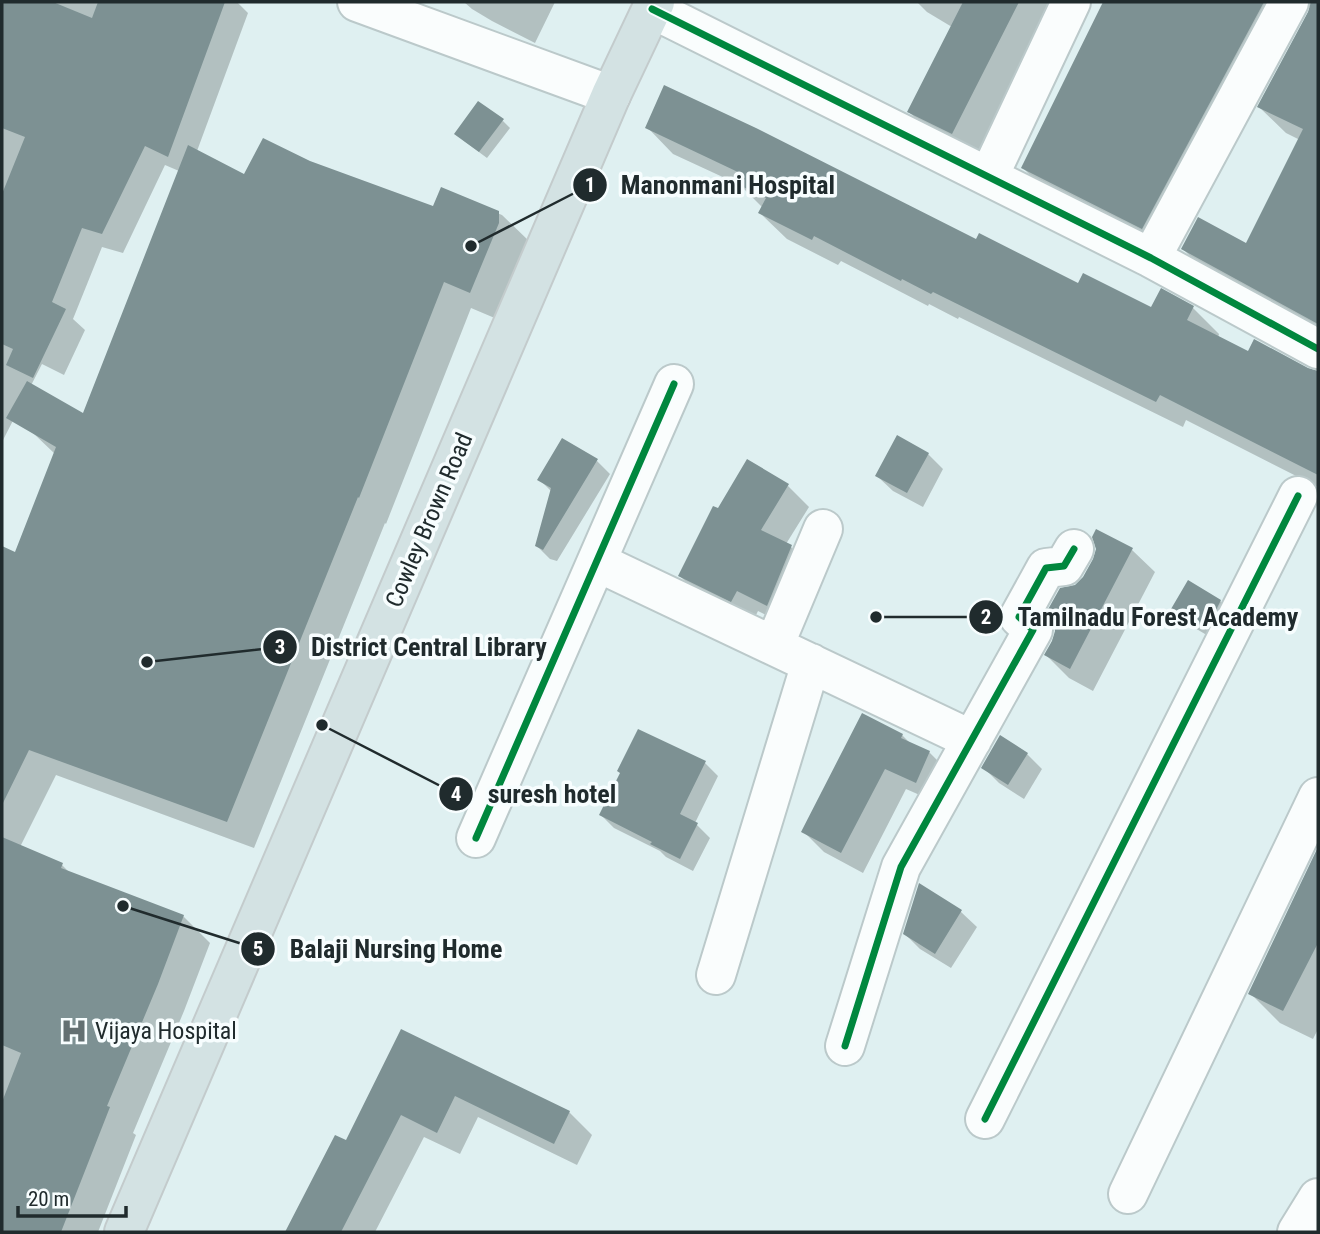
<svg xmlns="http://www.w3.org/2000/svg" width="1320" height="1234" viewBox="0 0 1320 1234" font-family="'Roboto Condensed',sans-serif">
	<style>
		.shadow { fill: #0003 }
		.building { fill: #7d9193 }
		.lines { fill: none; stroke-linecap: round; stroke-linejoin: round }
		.minor-casing { stroke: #bbc9ca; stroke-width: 42 }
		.major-casing { stroke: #c3cbcc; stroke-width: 42 }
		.minor { stroke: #fafdfd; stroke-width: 38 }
		.major { stroke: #d3e2e3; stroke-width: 38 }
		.cycleway-casing { stroke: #f7fdfe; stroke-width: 11 }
		.cycleway { stroke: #00873e; stroke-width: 7 }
		.labels { text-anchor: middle; stroke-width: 7; stroke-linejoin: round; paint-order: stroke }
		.street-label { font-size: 24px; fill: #202b2d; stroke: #f7fdfe }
		.poi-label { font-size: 24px; fill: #202b2d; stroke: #f7fdfe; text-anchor: start }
		.leader { fill: none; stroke: #202b2d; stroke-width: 2.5 }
		.callout-dot { fill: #202b2d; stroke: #f7fdfe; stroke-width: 2.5 }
		.mark-label { font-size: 21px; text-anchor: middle; font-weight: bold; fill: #fff }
		.callout-label { font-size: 26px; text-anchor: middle; font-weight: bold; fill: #202b2d; stroke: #f7fdfe; stroke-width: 7; stroke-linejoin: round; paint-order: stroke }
	</style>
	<rect width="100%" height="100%" fill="#dff0f1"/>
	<!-- shadow -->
	<path class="shadow" d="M2,2h235l11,11 -51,138 48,25 64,-13 125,45 8,-18 60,25 27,26 -32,78 -26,-11 -85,216 -1,-1 -131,325 -198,-73 -36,72 42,18 9,9 112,42 27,27 -26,68 -51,122 3,2 -38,97h-96v-684l14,6 39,-100 -23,-22 52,-16 95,-245 -14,-6 -42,88 -21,-6 -29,72 12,11 -21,45 -22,-11 -40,78z
		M464,2h91l-20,41 -43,-22 -20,-12z
		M917,2h142l-81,157 -42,-21 -27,-26 43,-85 -25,-15z
		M1105,2h213v333l-109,-60 -26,-26 64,-4 53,-105 -14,-7 -27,-26 52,-100 -8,3 -134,244 -120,-60 -26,-26z
		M503,121l7,7 -23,30 -23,-17 -7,-7z
		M647,127l330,115 102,43 73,25 41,-2 26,26 -1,4 31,15 69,19v115l-132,-67 -3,7 -224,-110 -1,2 -29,-15 -1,2 -87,-45 -3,4 -51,-26 -27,-26 3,-5 -23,-23 -67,-31z
		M928,454l15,15 -20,38 -30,-16 -16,-15z
		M597,461l13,13 -53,87 -7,-2 -13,-13 15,-54 -12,-12z
		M788,486l21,21 -23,37 5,3 21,21 -24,58 -30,-15 -5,10 -52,-24 -21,-21 38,-66z
		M1132,550l23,22 -62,119 -24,-13 -23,-23 30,-69z
		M1220,601l16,15 -14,28 -34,-20 -15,-15z
		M902,735l9,9 18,8 21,21 -12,30 -32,-14 -43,84 -39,-21 -21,-21z
		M1027,754l15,15 -18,30 -25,-16 -16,-16z
		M705,763l13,13 -23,47 15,15 -17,33 -27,-14 -6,-6 -46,-23 -13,-13 21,-41z
		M1318,851v178l-5,10 -33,-16 -30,-30z
		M920,886l41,26 16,15 -26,41 -31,-19 -15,-15z
		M401,1031l168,81 23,23 -15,30 -99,-48 -18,37 -36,-17 -49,95h-88l49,-95 11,6z"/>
	<!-- building -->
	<path class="building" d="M2,2h51l39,16 6,-16h127l-57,155 -23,-11 -43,88 -20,-6 -30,74 14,7 -33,69 -27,-13 7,-16 -11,-5v-150l23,-57 -23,-9z
		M963,2h56l-67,132 -45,-22z
		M1103,2h161l-122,227 -121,-61z
		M1311,2h7v322l-137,-75 17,-32 48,26 57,-114 -46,-22 51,-95z
		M664,85l92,43 220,111 3,-6 99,50 5,-10 68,34 10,-19 33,18 -7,14 61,31 6,-12 54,29 10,3v104l-158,-80 -4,7 -223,-110 -2,2 -29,-15 -1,2 -87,-45 -2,4 -54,-27 8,-15 -31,-15 5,-10 -95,-45z
		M478,101l26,18 -25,33 -25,-18z
		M263,138l47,23 123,45 8,-19 58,24v12l-29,70 -26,-11 -85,216 -1,-1 -131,325 -198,-72 -27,55v-259l13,6 41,-105 -50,-29 21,-37 56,32 105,-268 56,29z
		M897,435l32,18 -22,40 -32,-17z
		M562,438l36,21 -55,91 -8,-4 16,-58 -14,-8z
		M747,459l42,25 -28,46 31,15 -25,61 -30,-15 -6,11 -53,-26 35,-70 5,2z
		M1096,529l37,19 -63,121 -26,-14 8,-14 3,-10 -2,-10 -7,-8 14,-25 15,-3 8,-8 10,-18 3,-10 -4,-12z
		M1188,580l33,20 -15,30 -35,-21z
		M862,713l41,21 -2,4 29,13 -14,32 -31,-14 -44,84 -40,-21z
		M638,729l68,32 -26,53 18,9 -18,36 -30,-15 2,-2 -53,-27 21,-42 -3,-2z
		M1000,735l28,18 -20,32 -27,-17z
		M2,837l61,26 -2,5 123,47 -26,69 -51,122 3,1 -49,125h-59v-130l19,-49 -19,-8z
		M1318,847v96l-35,68 -35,-17z
		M919,883l43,27 -27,44 -32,-20z
		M401,1029l169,82 -16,33 -99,-48 -18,37 -36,-18 -60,117h-56l50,-97 11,5z"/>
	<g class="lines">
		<!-- minor casing -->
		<g class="minor-casing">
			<path id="minor" d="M357,2l254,93
				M652,9l499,249 167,91
				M989,176l82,-174
				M1151,258l138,-256
				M597,562l375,178
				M774,646l49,-117
				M476,838l198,-454
				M716,975l95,-312
				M845,1046l56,-179 132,-237 -14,-13 27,-49 18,-2 10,-17
				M985,1119l313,-623
				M1128,1194l190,-397
				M1297,1232l21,-34"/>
		</g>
		<!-- major casing -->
		<g class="major-casing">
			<path id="major" d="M124,1232l487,-1137 44,-93"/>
		</g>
		<!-- minor -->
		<use href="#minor" class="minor"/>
		<!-- major -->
		<use href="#major" class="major"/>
		<!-- cycleway casing -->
		<g class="cycleway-casing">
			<path id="cycleway" d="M652,9l499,249 167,91
				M476,838l198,-454
				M845,1046l56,-179 132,-237 -14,-13 27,-49 18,-2 10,-17
				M985,1119l313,-623"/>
		</g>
		<!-- cycleway -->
		<use href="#cycleway" class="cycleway"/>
	</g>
	<!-- icons -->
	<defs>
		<g id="hospital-bare" transform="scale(2.1)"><path d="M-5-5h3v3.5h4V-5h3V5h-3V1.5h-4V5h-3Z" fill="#637072" stroke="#f7fdfe" stroke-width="2.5" paint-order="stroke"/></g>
	</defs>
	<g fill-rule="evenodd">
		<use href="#hospital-bare" x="74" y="1031"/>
	</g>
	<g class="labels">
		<!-- street labels -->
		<g class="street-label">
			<text transform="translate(429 520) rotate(-67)" y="8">Cowley Brown Road</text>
		</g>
		<!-- poi labels -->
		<g class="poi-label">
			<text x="95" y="1039">Vijaya Hospital</text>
		</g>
	</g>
	<!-- callouts -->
	<path class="leader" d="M471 246L590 185M876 617L986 617M147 662L280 647M322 725L456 794M123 906L258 949"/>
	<g class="callout-dot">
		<circle cx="471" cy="246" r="7"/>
		<circle cx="876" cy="617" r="7"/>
		<circle cx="147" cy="662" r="7"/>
		<circle cx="322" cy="725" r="7"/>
		<circle cx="123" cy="906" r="7"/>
		<circle cx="590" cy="185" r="18"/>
		<circle cx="986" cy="617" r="18"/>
		<circle cx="280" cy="647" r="18"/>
		<circle cx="456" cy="794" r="18"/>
		<circle cx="258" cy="949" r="18"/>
	</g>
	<g class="mark-label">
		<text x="590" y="192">1</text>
		<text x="986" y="624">2</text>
		<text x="280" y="654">3</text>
		<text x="456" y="801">4</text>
		<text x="258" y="956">5</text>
	</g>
	<g class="callout-label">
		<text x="728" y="194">Manonmani Hospital</text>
		<text x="1158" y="626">Tamilnadu Forest Academy</text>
		<text x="429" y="656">District Central Library</text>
		<text x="552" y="803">suresh hotel</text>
		<text x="396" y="958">Balaji Nursing Home</text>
	</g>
	<!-- border -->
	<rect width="1320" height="1234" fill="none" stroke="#202b2d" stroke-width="7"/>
	<!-- scale -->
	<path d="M18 1206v10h108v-10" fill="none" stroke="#202b2d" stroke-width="3.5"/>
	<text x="28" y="1206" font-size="21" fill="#202b2d" stroke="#f7fdfe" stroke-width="5" paint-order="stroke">20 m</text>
</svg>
